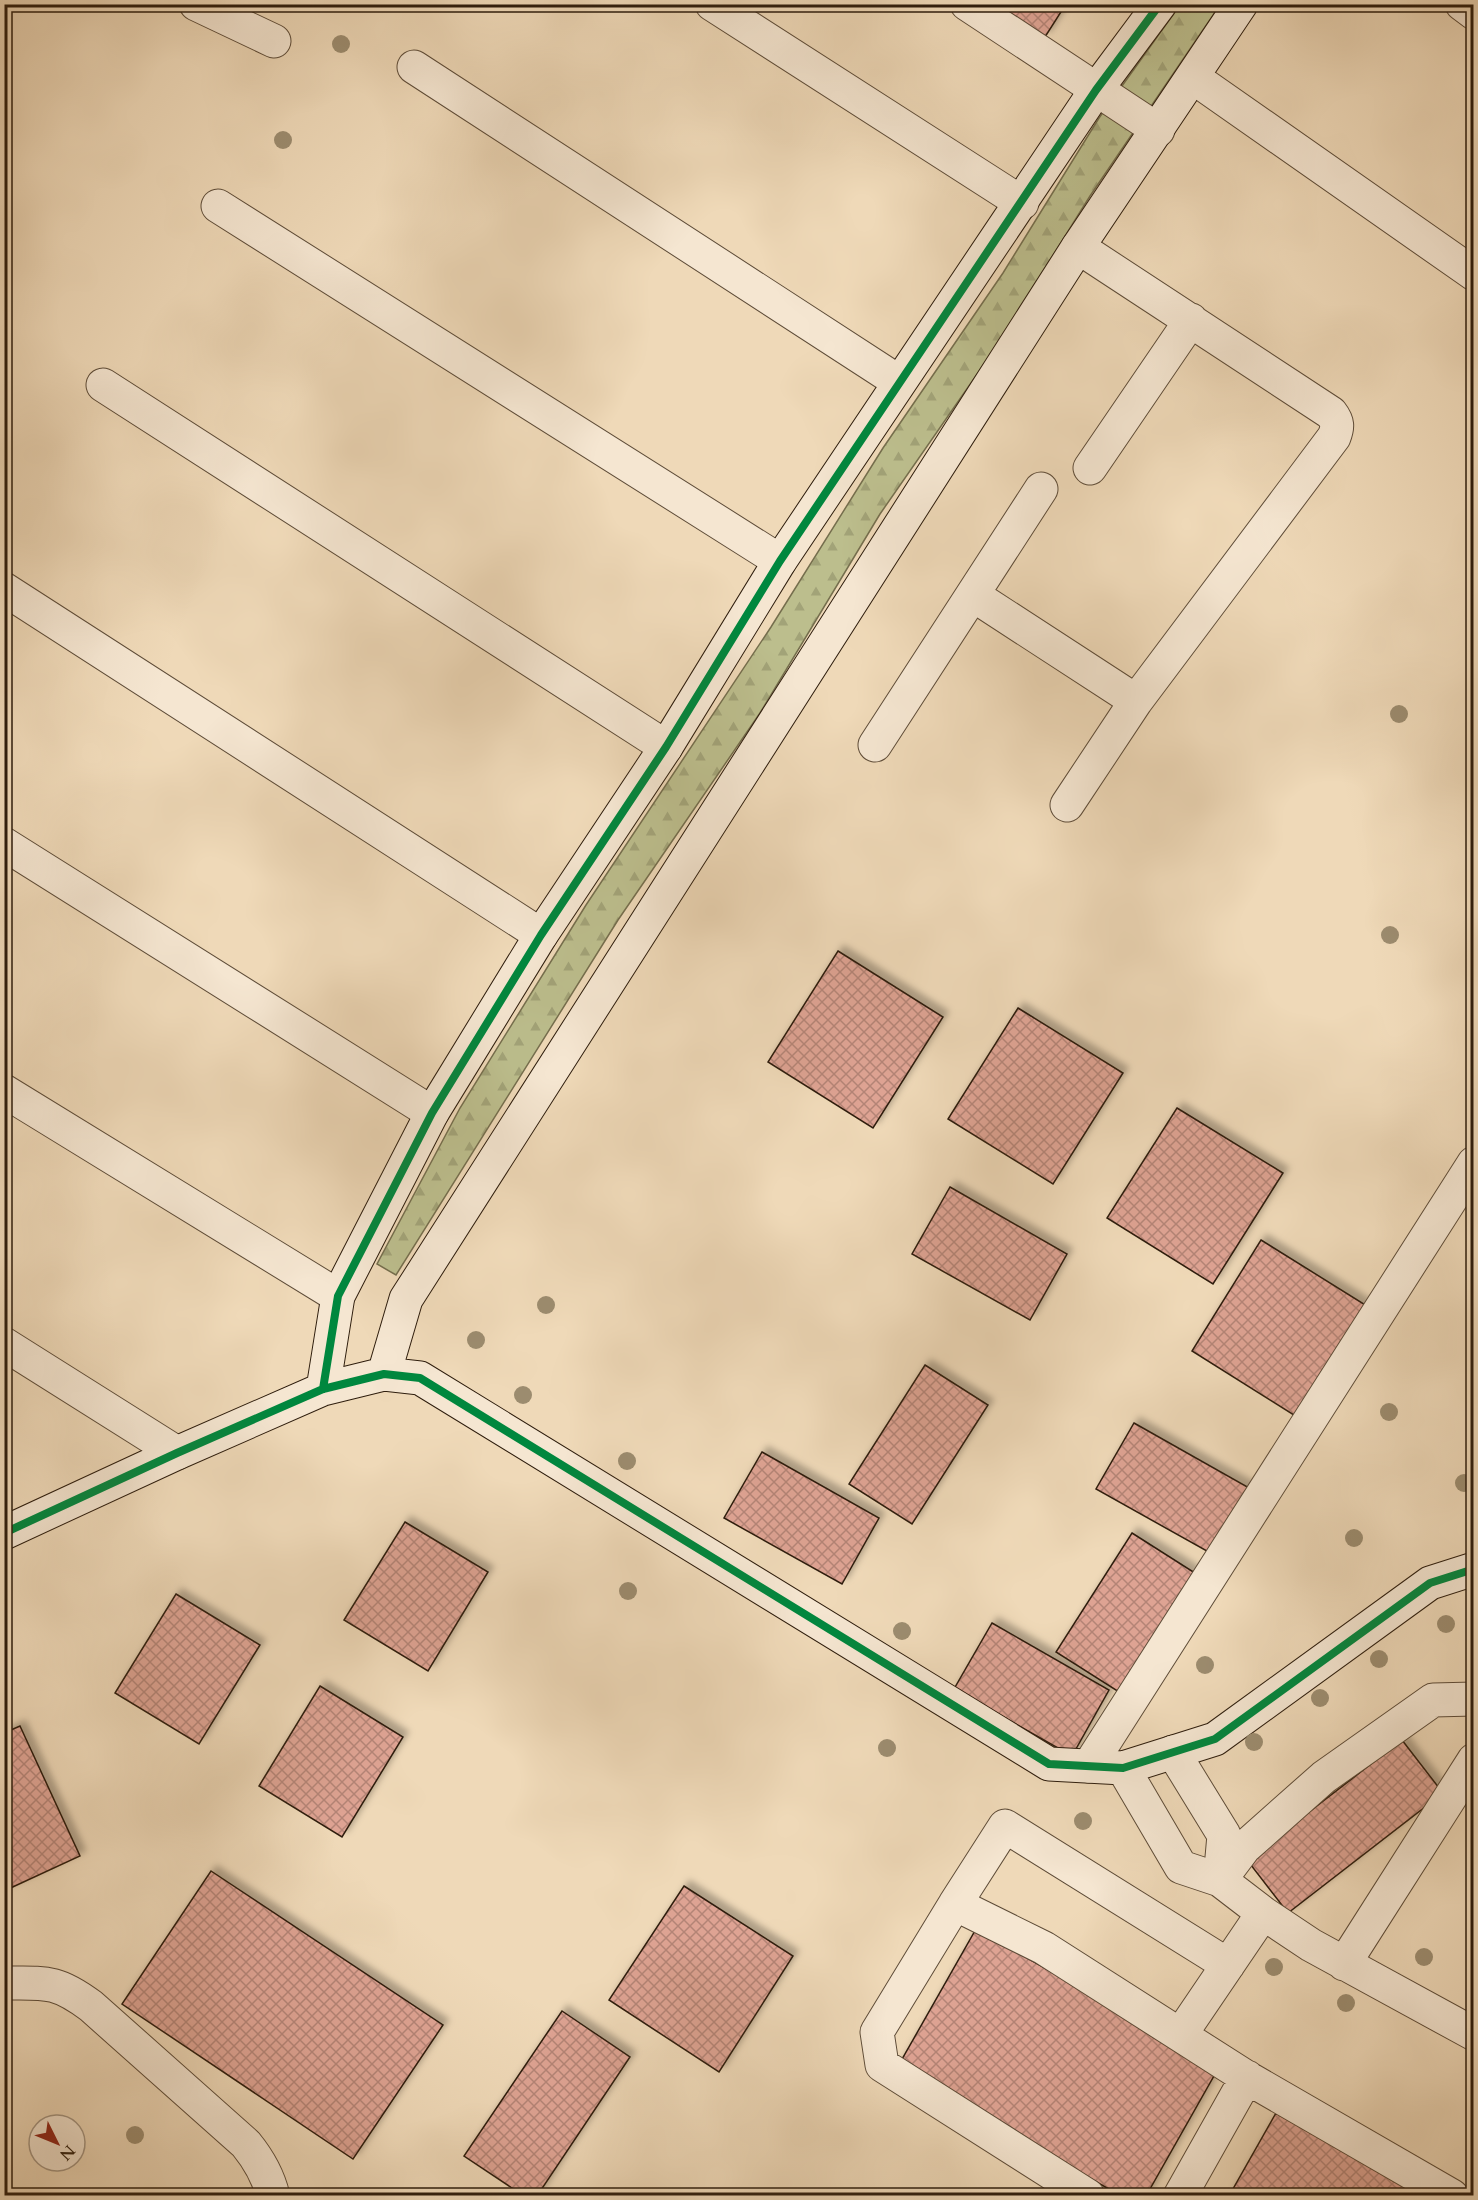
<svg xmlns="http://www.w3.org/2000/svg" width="1478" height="2200" viewBox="0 0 1478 2200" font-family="Cardo,serif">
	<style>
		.forest { fill: url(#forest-firs); stroke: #756e4d; stroke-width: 1.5 }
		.building { fill: url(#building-cross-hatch); stroke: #2e1d0d; stroke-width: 1.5; filter: url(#shadow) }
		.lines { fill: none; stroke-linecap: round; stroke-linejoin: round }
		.street-casing { stroke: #5e4c38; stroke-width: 35 }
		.secondary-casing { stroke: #2e1d0d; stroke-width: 35 }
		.street { stroke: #f5e6d1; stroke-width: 33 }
		.secondary { stroke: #f5e6d1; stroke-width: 33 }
		.cycleway-casing { stroke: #f5e6d1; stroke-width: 11 }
		.cycleway { stroke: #00873e; stroke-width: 8 }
		.tree { fill: #9c8c6f }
	</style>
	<defs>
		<pattern id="forest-firs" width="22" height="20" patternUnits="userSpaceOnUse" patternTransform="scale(1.5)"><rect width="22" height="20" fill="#bcbe8d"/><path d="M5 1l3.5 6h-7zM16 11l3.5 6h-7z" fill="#a2a378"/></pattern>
		<pattern id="building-cross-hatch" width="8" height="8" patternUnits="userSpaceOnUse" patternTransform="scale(1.5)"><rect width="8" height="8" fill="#dea393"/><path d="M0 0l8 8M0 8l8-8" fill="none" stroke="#b48476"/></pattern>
		<filter id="shadow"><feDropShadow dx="5.5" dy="-5.5" stdDeviation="3" flood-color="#0004"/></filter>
	</defs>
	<rect width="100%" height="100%" fill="#efd9b8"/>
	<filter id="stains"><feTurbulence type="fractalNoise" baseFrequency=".00333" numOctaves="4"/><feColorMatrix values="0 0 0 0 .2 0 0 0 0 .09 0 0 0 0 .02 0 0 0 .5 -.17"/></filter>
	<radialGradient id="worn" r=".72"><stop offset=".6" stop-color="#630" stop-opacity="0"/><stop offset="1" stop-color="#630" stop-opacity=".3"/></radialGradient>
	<!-- forest -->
	<path class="forest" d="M1180,5h40l-130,191 -94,151 -116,167 -120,199 -142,207 -222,355 -19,-11 83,-156 126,-203 185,-278 112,-179 120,-175 96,-155z"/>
	<!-- building -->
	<path class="building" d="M993,4h73l-21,33z
		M838,951l105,66 -70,111 -105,-66z
		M1018,1008l105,65 -70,111 -105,-65z
		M1177,1108l106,65 -70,111 -106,-66z
		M950,1187l117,67 -37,66 -118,-66z
		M1261,1240l106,66 -70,111 -105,-66z
		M925,1365l63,40 -76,119 -63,-40z
		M1134,1423l117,66 -37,66 -118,-66z
		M762,1452l117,66 -37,66 -118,-66z
		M405,1522l83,50 -60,99 -84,-51z
		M1132,1533l63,40 -76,119 -63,-40z
		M176,1594l84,51 -61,99 -84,-51z
		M992,1623l117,67 -37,66 -118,-67z
		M320,1686l83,51 -61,100 -83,-51z
		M20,1726l60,130 -76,35v-158z
		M1402,1740l41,53 -155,120 -41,-53z
		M211,1871l232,154 -90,134 -231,-155z
		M684,1886l109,70 -74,116 -110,-72z
		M976,1929l243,138 -73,129h-25l-224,-128z
		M562,2011l68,46 -93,139h-13l-60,-40z
		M1276,2113l146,83h-193z"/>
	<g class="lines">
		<!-- street casing -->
		<g class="street-casing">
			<path id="street" d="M196,4l78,37
				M712,4l310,199
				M967,4l191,126
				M1462,4l12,9
				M414,67l485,315
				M1194,78l280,196
				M218,206l562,355
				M103,385l563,362
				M1090,468l101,-148
				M4,589l537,346
				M973,595l163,106
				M875,745l166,-256
				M1067,805l69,-104 198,-264c4,-10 4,-15 -3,-24l-253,-166
				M4,844l428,269
				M4,1091l334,205
				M4,1344l173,109
				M1173,1752l51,83 -4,45
				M1089,1766l385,-603
				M1123,1768l58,99 39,13 43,33 48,32 163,89
				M1220,1880l24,-32 80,-71 109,-77 41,-1
				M955,1904l50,-78 223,139
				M1344,1964l130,-204
				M4,1983c42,0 52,-3 87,23l155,138c13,16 22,31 27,52
				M1181,2034l82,-121
				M1088,2196l-206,-131 -5,-33 78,-128 89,44 202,129 206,119
				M1180,2196l67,-119"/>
		</g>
		<!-- secondary casing -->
		<g class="secondary-casing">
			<path id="secondary" d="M384,1374l22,-75 672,-1052 163,-243
				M323,1389l15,-93 94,-183 109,-178 125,-188 114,-186 316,-471 64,-86
				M4,1533l173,-80 146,-64 61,-15 36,4 629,386 74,4 92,-29 215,-156 44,-14"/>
		</g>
		<!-- street -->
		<use href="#street" class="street"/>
		<!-- secondary -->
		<use href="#secondary" class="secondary"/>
		<!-- cycleway casing -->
		<g class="cycleway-casing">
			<path id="cycleway" d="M323,1389l15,-93 94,-183 109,-178 125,-188 114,-186 316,-471 64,-86
				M4,1533l173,-80 146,-64 61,-15 36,4 629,386 74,4 92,-29 215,-156 44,-14"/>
		</g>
		<!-- cycleway -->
		<use href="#cycleway" class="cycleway"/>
	</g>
	<!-- trees -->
	<g class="tree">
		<circle cx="341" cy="44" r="9"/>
		<circle cx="283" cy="140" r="9"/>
		<circle cx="1399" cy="714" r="9"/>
		<circle cx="1390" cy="935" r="9"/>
		<circle cx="546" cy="1305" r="9"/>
		<circle cx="476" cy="1340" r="9"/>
		<circle cx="523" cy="1395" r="9"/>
		<circle cx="1389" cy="1412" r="9"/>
		<circle cx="627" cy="1461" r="9"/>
		<circle cx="1464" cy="1483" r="9"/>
		<circle cx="1354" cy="1538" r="9"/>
		<circle cx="628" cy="1591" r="9"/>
		<circle cx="1446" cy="1624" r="9"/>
		<circle cx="902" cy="1631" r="9"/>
		<circle cx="1379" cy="1659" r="9"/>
		<circle cx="1205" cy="1665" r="9"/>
		<circle cx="1320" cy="1698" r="9"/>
		<circle cx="1254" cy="1742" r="9"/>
		<circle cx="887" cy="1748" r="9"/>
		<circle cx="1083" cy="1821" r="9"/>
		<circle cx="1424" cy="1957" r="9"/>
		<circle cx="1274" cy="1967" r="9"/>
		<circle cx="1346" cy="2003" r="9"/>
		<circle cx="135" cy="2135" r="9"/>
	</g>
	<!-- margin -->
	<rect width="1478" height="2200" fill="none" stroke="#efd9b8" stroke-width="24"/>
	<rect x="6" y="6" width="1466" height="2188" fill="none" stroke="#2e1d0d" stroke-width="3"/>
	<rect x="12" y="12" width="1454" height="2176" fill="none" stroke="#2e1d0d" stroke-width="1.5"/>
	<!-- north arrow -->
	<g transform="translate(57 2143) rotate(133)"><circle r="28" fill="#f5e6d1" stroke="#a59683" stroke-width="1.5"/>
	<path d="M0-4.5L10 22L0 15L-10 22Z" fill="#8f2418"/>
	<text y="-9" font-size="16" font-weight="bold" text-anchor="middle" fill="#2e1d0d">N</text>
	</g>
	<rect width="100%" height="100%" filter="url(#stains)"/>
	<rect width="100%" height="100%" fill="url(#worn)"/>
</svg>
